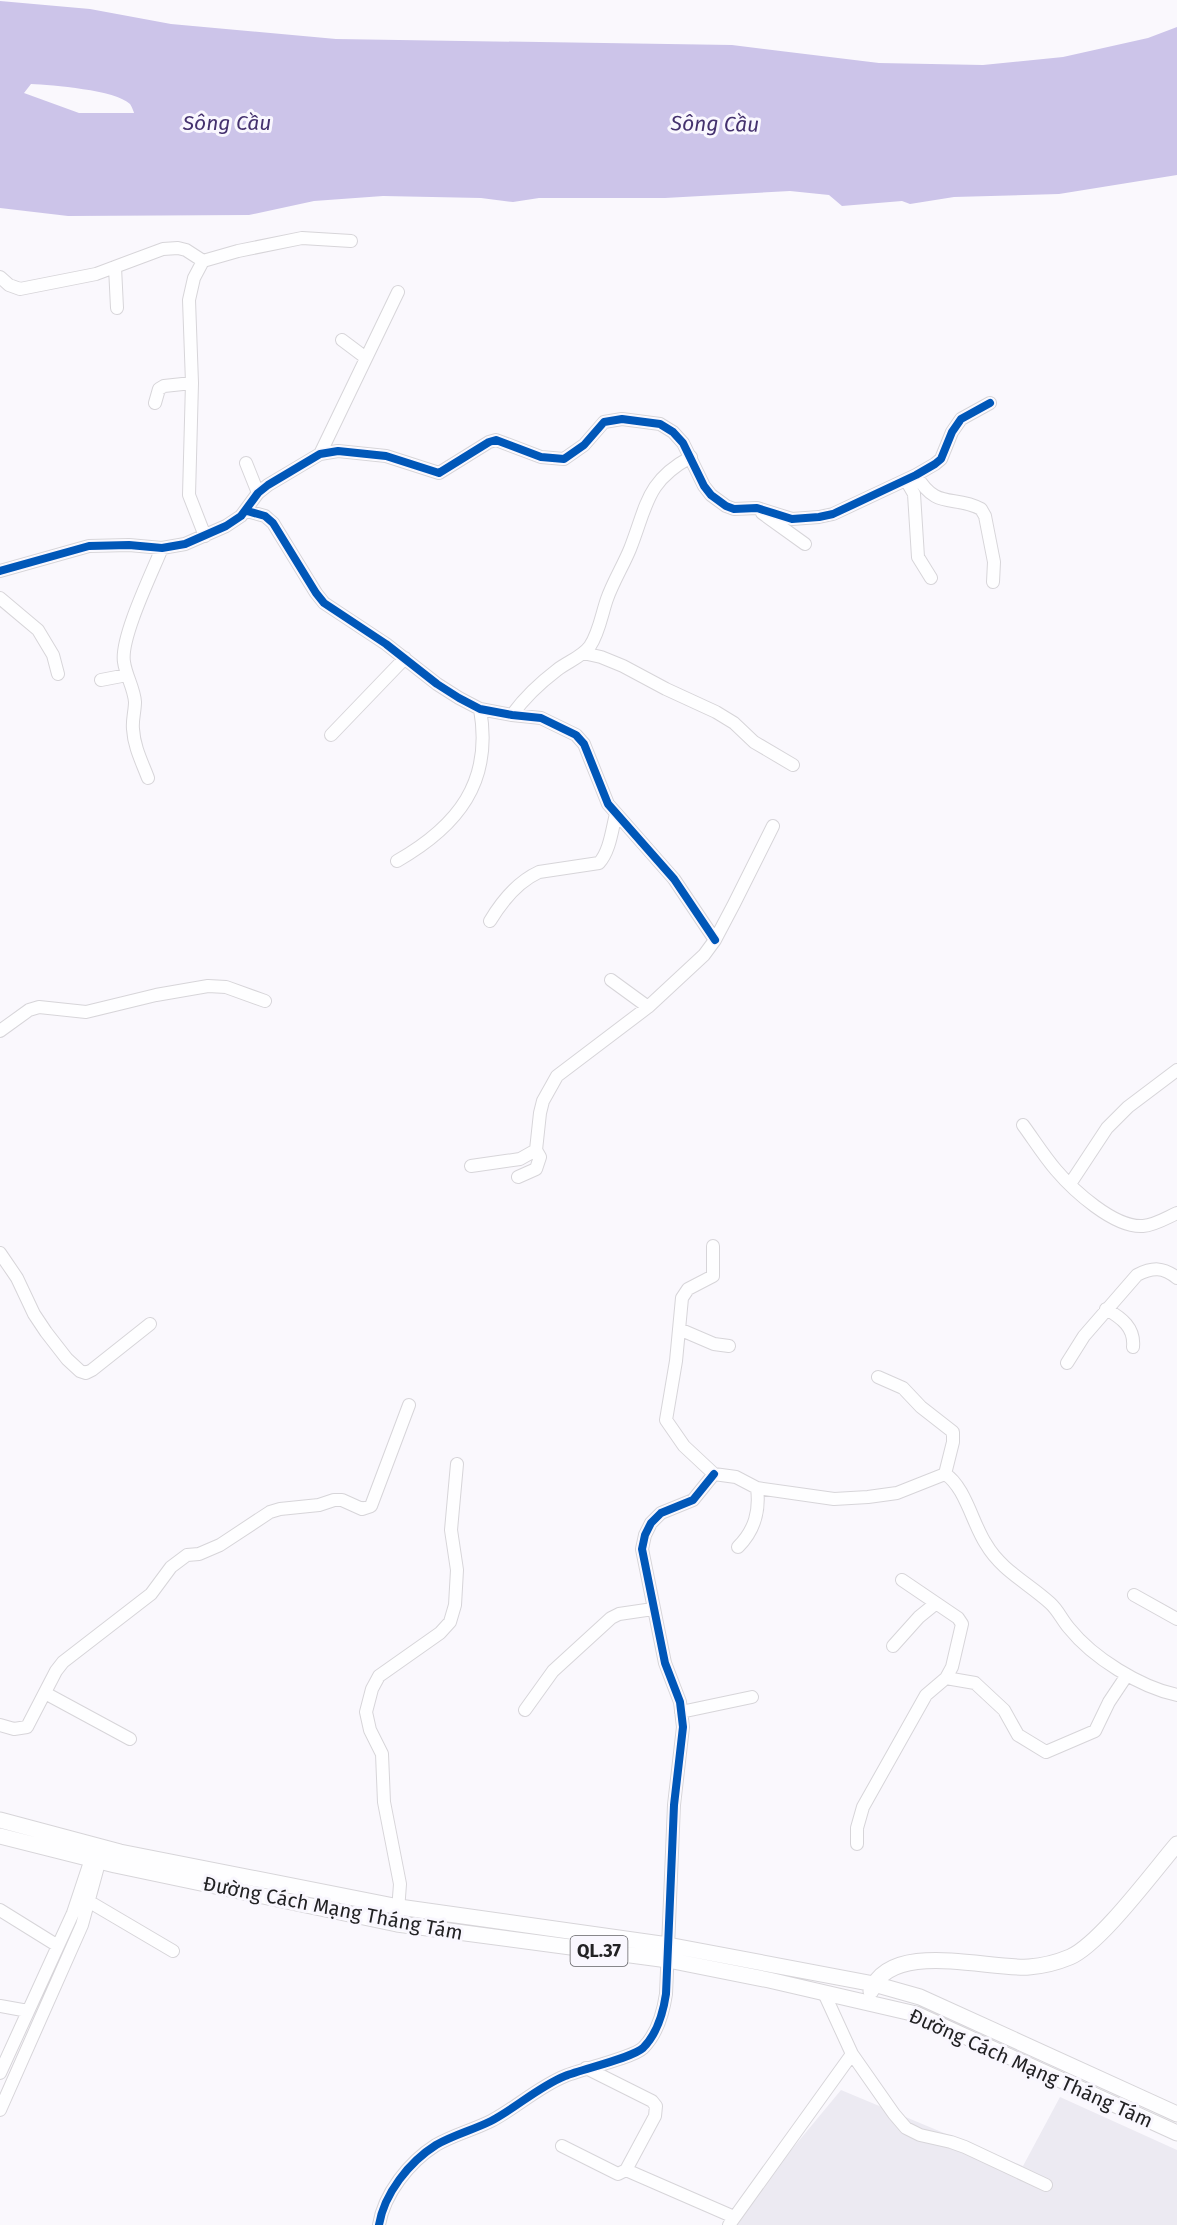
<svg xmlns="http://www.w3.org/2000/svg" width="1177" height="2225" viewBox="0 0 1177 2225" font-family="'Fira Sans',sans-serif">
	<style>
		.built { fill: #eceaf2 }
		.water { fill: #ccc4e9; fill-rule: evenodd }
		.lines { fill: none; stroke-linecap: round; stroke-linejoin: round }
		.minor-casing { stroke: #d7d5d9; stroke-width: 14 }
		.major-casing { stroke: #d7d5d9; stroke-width: 17 }
		.minor { stroke: #fefeff; stroke-width: 12 }
		.major { stroke: #fefeff; stroke-width: 15 }
		.cycleway-casing { stroke: #f9f7fe; stroke-width: 11 }
		.cycleway { stroke: #0057b8; stroke-width: 8 }
		.labels { text-anchor: middle; stroke-width: 6; stroke-linejoin: round; paint-order: stroke }
		.shield { fill: #f9f7fe; stroke: #626265; stroke-width: 1.5 }
		.shield-label { font-size: 18px; font-weight: bold; fill: #222224 }
		.street-label { font-size: 20px; fill: #222224; stroke: #f9f7fe }
		.water-label { font-size: 21px; font-style: italic; fill: #44316e; stroke: #f9f7fe }
	</style>
	<rect width="100%" height="100%" fill="#faf8fd"/>
	<!-- built -->
	<path class="built" d="M841,2090l182,76 37,-69 117,53v75h-448z"/>
	<!-- water -->
	<path class="water" d="M0,1l90,8 81,15 165,15 396,6 147,18 104,2 80,-8 85,-19 29,-11v148l-118,19 -105,3 -44,7 -8,-3 -60,5 -13,-11 -39,-4 -125,7h-126l-26,4 -32,-4 -98,-2 -69,5 -65,14 -181,1 -68,-8zM31,84c21,1 85,6 99,20 1,1 4,8 4,9h-55l-55,-20z"/>
	<g class="lines">
		<!-- minor casing -->
		<g class="minor-casing">
			<path id="minor" d="M203,261l-9,17 -5,22 3,83 -3,112 16,41
				M115,267l2,41
				M0,277l9,8 11,4 76,-15 67,-25 15,-1 8,2 17,11 35,-10 64,-13 49,3
				M342,340l24,18
				M155,403l4,-14 5,-3 28,-3
				M320,454l78,-162
				M246,463l12,30
				M916,475c21,36 37,19 65,34l4,7 9,46 -1,20
				M906,480l8,14 4,63 13,21
				M247,511l18,5 8,7 43,70 8,10 62,41 51,40 22,14 21,11 32,6 29,3 35,17 8,9 24,60 66,75 41,61
				M762,513l43,31
				M0,571l89,-25 40,-1 33,3 23,-4 41,-18 15,-10 17,-23 10,-8 52,-31 18,-3 48,5 53,17 50,-31 7,-2 45,17 23,2 20,-14 20,-23 18,-3 38,5 13,8 10,11 21,43 7,9 15,11 8,3 23,-1 35,11 27,-2 14,-3 83,-39 19,-11 6,-5 11,-27 9,-13 29,-16
				M0,598l38,32 15,25 5,19
				M583,653l18,4 22,9 43,23 50,23 18,11 20,19 39,23
				M101,680l26,-5
				M512,715c12,-17 28,-32 45,-45 10,-8 25,-13 33,-24 9,-13 12,-33 17,-47 6,-17 16,-33 23,-50 17,-43 16,-68 61,-92
				M331,735l74,-77
				M148,778c-6,-16 -14,-31 -15,-49 -1,-9 2,-18 2,-27 -1,-14 -9,-26 -11,-40 -4,-24 28,-89 38,-114
				M397,861c61,-35 96,-79 83,-152
				M490,921c12,-20 27,-39 49,-49l60,-9c11,-12 13,-34 17,-49
				M611,980l37,27
				M0,1031l29,-21 10,-3 47,5 70,-17 52,-9 18,1 39,14
				M1023,1125c11,15 21,31 33,45 17,20 58,58 87,56 12,-1 23,-8 34,-13
				M471,1166l49,-7 16,-9 4,-37 3,-12 14,-25 91,-69 56,-52 11,-15 19,-36 39,-78
				M518,1177l18,-8 4,-12 -4,-7
				M1070,1184l37,-56 21,-21 49,-37
				M713,1246v30l-25,13 -6,9 -6,63 -10,59 18,26 30,28 22,3 21,11 77,11 34,-2 29,-4 48,-19
				M0,1253l17,25 17,36 12,18 21,27 13,12 6,2 6,-3 58,-46
				M1106,1309c16,9 29,19 27,38
				M679,1329l35,15 15,2
				M1067,1363l17,-27 53,-61c16,-8 26,-8 40,3
				M878,1377l25,11 18,19 32,25v10l-8,32
				M945,1474c20,12 28,51 41,70 15,26 42,39 64,59 8,7 12,17 19,25 24,30 71,59 108,67
				M738,1547c17,-17 22,-36 19,-59
				M1134,1595l43,24
				M893,1646l26,-29 16,-13
				M946,1678l29,5 29,27 14,25 28,17 49,-21 14,-29 18,-27
				M45,1693l85,46
				M525,1710l28,-39 58,-53 8,-4 34,-5
				M681,1712l71,-15
				M0,1725l14,4 13,-2 29,-56 7,-9 88,-68 20,-27 16,-12 12,-1 21,-9 50,-33 10,-3 39,-4 15,-5h8l20,9 9,-3 38,-101
				M857,1844v-16l6,-21 63,-112 20,-17 6,-11 10,-43 -4,-6 -56,-38
				M83,1898l90,53
				M0,1910l58,36
				M397,1924l3,-40 -16,-82 -2,-48 -12,-24 -4,-18 6,-23 7,-13 61,-43 10,-11 5,-17 2,-35 -6,-40 6,-66
				M824,1993l28,61 42,60 12,14 14,7 31,7 14,5 81,38
				M0,2006l28,5
				M0,2073l73,-160 20,-60
				M0,2110l82,-185 20,-73
				M562,2146l56,28 8,-4 29,-54 1,-10 -4,-5 -66,-33
				M626,2170l108,47
				M379,2225c5,-31 30,-63 57,-80 17,-10 37,-15 55,-24 25,-13 47,-34 74,-45 17,-7 67,-18 78,-28 14,-14 20,-34 23,-54l8,-189 9,-78 -3,-25 -15,-39 -23,-114 3,-14 6,-12 10,-10 32,-13 21,-26
				M729,2225l123,-171"/>
		</g>
		<!-- major casing -->
		<g class="major-casing">
			<path id="major" d="M0,1820l120,32 279,55 269,38 206,39 46,13 257,117
				M0,1836l115,29 282,59 271,36 101,20 147,34 261,119
				M871,1991c20,-52 117,-21 158,-24 13,-1 29,-5 41,-10 30,-13 83,-85 107,-113"/>
		</g>
		<!-- minor -->
		<use href="#minor" class="minor"/>
		<!-- major -->
		<use href="#major" class="major"/>
		<!-- cycleway casing -->
		<g class="cycleway-casing">
			<path id="cycleway" d="M247,511l18,5 8,7 43,70 8,10 62,41 51,40 22,14 21,11 32,6 29,3 35,17 8,9 24,60 66,75 41,61
				M0,571l89,-25 40,-1 33,3 23,-4 41,-18 15,-10 17,-23 10,-8 52,-31 18,-3 48,5 53,17 50,-31 7,-2 45,17 23,2 20,-14 20,-23 18,-3 38,5 13,8 10,11 21,43 7,9 15,11 8,3 23,-1 35,11 27,-2 14,-3 83,-39 19,-11 6,-5 11,-27 9,-13 29,-16
				M379,2225c5,-31 30,-63 57,-80 17,-10 37,-15 55,-24 25,-13 47,-34 74,-45 17,-7 67,-18 78,-28 14,-14 20,-34 23,-54l8,-189 9,-78 -3,-25 -15,-39 -23,-114 3,-14 6,-12 10,-10 32,-13 21,-26"/>
		</g>
		<!-- cycleway -->
		<use href="#cycleway" class="cycleway"/>
	</g>
	<g class="labels">
		<!-- shield labels -->
		<rect class="shield" x="570.5" y="1936" width="57" height="30" rx="4.5"/>
		<g class="shield-label">
			<text x="599" y="1957">QL.37</text>
		</g>
		<!-- street labels -->
		<g class="street-label">
			<text transform="translate(333 1908) rotate(11)" y="7">Đường Cách Mạng Tháng Tám</text>
			<text transform="translate(1031 2068) rotate(24)" y="7">Đường Cách Mạng Tháng Tám</text>
		</g>
		<!-- water labels -->
		<g class="water-label">
			<text x="227" y="130">Sông Cầu</text>
			<text transform="translate(715 124) rotate(1)" y="7">Sông Cầu</text>
		</g>
	</g>
</svg>
